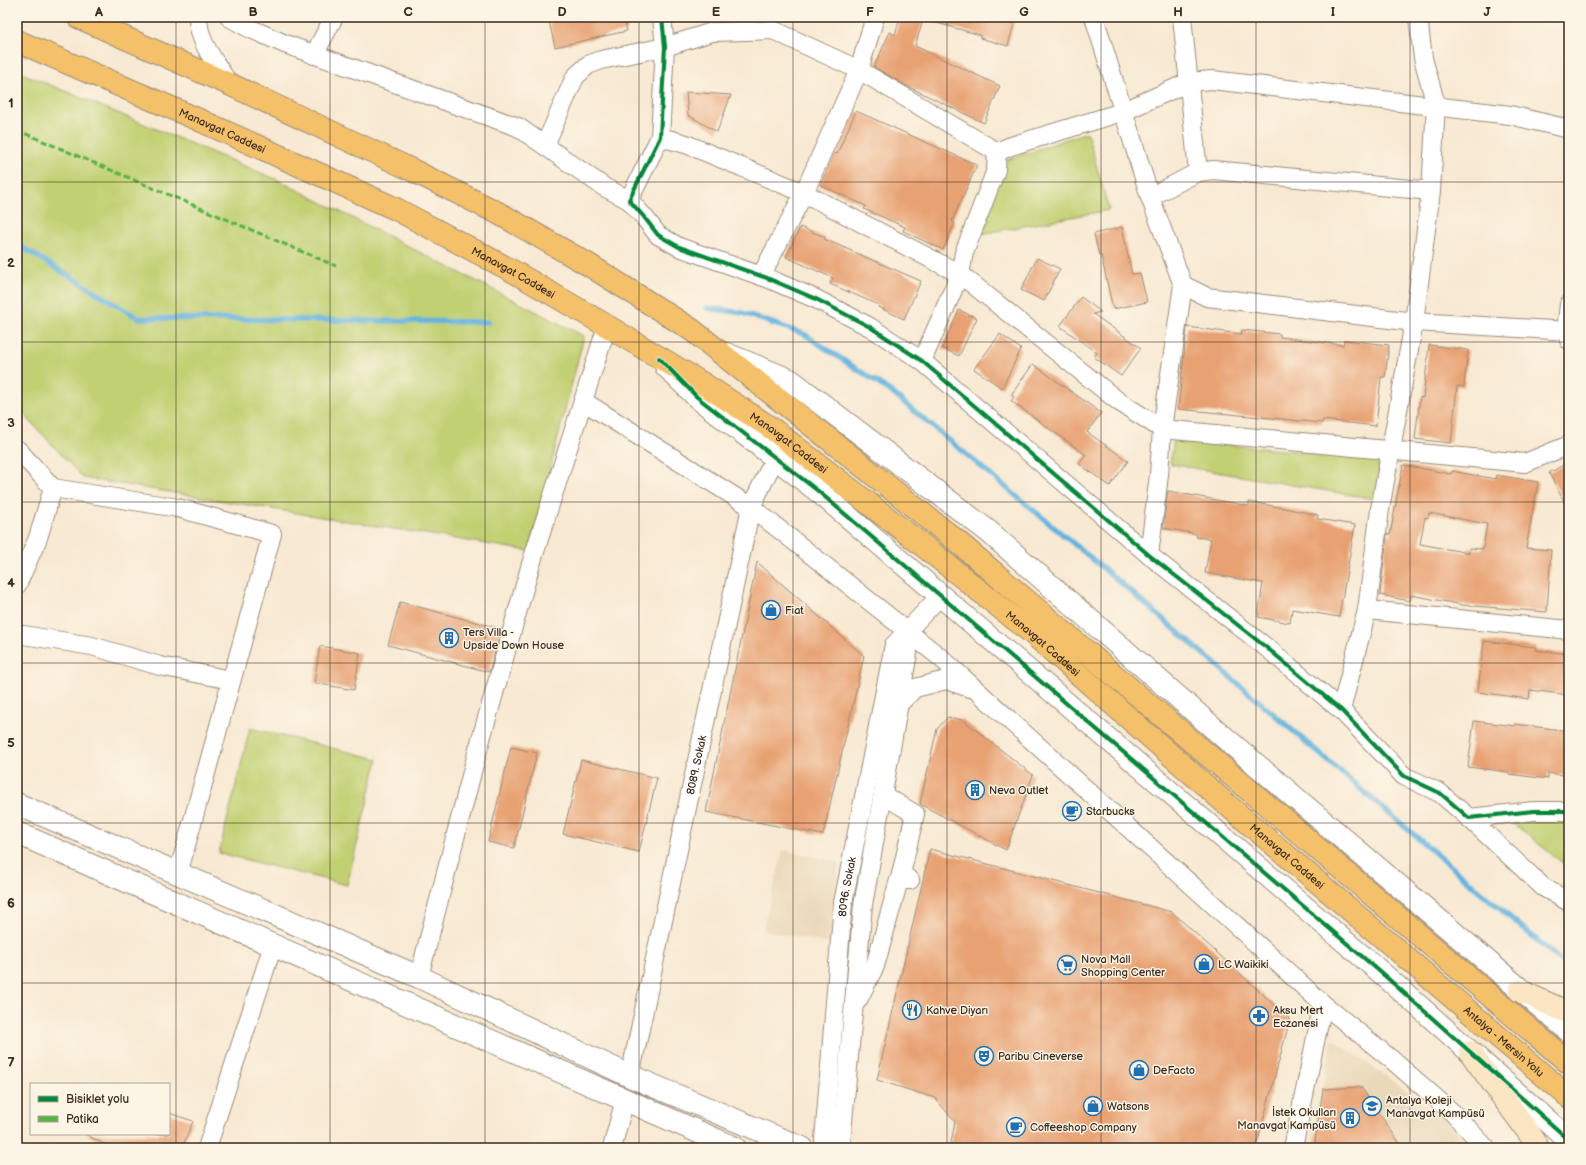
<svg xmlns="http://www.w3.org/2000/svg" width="1586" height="1165" viewBox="0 0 1586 1165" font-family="'Balsamiq Sans',sans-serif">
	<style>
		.built { fill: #ead8ba }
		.green { fill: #c1d072; stroke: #7e7d48 }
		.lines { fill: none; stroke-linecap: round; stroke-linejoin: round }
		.stream { stroke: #65b4df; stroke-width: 5.5 }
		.building { fill: #e8a172; fill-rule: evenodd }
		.minor-casing { stroke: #9a8a78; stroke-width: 20 }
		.tertiary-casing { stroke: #9a8a78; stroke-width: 24 }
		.secondary-casing { stroke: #9a8a78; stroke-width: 24 }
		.trunk-casing { stroke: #9a8a78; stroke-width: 24 }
		.minor { stroke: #fff; stroke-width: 18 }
		.tertiary { stroke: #fff; stroke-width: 22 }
		.secondary { stroke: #fbe6c4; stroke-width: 22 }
		.trunk { stroke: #f4c16b; stroke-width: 22 }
		.quiet { stroke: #57b245; stroke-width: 3; stroke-dasharray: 6 3; stroke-linecap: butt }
		.cycleway-casing { stroke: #fcf5e5; stroke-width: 6 }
		.cycleway { stroke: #00873e; stroke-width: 4 }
		.grid { fill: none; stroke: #3b2a1e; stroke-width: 1; stroke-opacity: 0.55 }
		.labels { text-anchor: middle; stroke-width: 3; stroke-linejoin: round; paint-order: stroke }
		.street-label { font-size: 11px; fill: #3b2a1e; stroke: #fcf5e5 }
		.poi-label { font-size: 11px; fill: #3b2a1e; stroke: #fcf5e5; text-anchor: start }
		.neatline { fill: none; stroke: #3b2a1e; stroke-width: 1.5 }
		.grid-label { font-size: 13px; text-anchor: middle; font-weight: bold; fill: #3b2a1e }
	</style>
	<rect width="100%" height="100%" fill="#fcf5e5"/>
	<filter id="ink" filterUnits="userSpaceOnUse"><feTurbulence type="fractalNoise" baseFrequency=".025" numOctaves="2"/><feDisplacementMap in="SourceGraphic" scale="8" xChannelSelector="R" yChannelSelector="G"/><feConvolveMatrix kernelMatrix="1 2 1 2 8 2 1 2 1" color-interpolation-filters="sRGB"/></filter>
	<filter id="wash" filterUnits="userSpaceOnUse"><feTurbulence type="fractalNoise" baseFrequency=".012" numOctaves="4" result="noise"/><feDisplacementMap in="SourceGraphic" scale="16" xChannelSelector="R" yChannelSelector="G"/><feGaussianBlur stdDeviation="0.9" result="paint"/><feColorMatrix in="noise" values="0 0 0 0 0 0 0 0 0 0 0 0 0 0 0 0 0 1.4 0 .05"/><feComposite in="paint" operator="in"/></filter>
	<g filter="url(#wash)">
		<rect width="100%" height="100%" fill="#f8e9d2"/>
		<!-- built -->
		<path class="built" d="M783,850l56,12 -9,82 -67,-14z
			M1332,1039l77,53 35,27 27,29h-161z"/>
		<!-- green -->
		<path class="green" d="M17,71l261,109 306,156 -55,215 -446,-73 -66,-71z
			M1087,132l22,78 -128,24 23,-73z
			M1174,440l207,19 -7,40 -204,-35z
			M250,728l128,31 -31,126 -128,-32z
			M1499,812l70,4v52z"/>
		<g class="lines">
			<!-- stream -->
			<path class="stream" d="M17,244l121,74 350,4
				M707,308l36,5 61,21 86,57 225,187 445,382"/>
		</g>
		<g id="blocks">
			<!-- building -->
			<path class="building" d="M548,17h76l3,14 -72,16z
				M900,17h24l-9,29 85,40 -16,37 -79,-38 -31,-18 16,-35 5,3z
				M931,17h85l-8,29 -28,-8v-3l-50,-14z
				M686,92l45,3 -14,37 -29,-17z
				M856,111l121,54 -25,56 3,2 -12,27 -40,-19 2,-4 -41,-18 2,-3 -46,-21 15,-32 2,1z
				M800,227l25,10 -1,2 97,42 -17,38 -26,-12 1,-2 -49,-21 3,-6 -47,-21z
				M1122,227l10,47 8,-1 7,29 -34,7 -12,-54h-2l-5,-21z
				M1037,258l23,11 -16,32 -23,-11z
				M1081,297l20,15 -8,2 48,34 -20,28 -27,-19 3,-4 -37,-27z
				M959,310l18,8 -18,38 -17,-8z
				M1187,327l54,7 1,-4 38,4v3l63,8 1,-5 45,5 -4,32h-4l-5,49 -53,-6 -1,3 -144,-14z
				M1000,334l21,15 -19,39 -28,-19z
				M1429,345l39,5 -4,37 -7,-1 -6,57 -36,-4 5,-42 3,1z
				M1033,364l68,49 -14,19 41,29 -18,25 -31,-22 7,-9 -75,-54 3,-4 -3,-2z
				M1569,462v49l-20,-38z
				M1403,465l48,9 1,-3 43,8 1,-4 42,7 -12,66 25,2 -4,62 -84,-7 -52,-10 -1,6 -30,-6 7,-60v-1l3,1zM1429,513l58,11 -4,25 -14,-1v5l-49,-9 5,-27 3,1z
				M1168,491l81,15v-4l30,5 39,8 -1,4 38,6 -16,92 -47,-8 -2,14 -32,-6 5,-34 -58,-10 6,-34 -15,-2 1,-3 -34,-6z
				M757,562l107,94 -41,179 -117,-23z
				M400,602l102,27 -13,43 -101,-27z
				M1484,641l52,6 -1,3 34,4v41l-39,-5 -1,9 -51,-7z
				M320,646l40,7 -6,37 -40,-7z
				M948,717l15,3 70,55 -27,75 -86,-46 17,-75z
				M1474,721l41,5v-2l54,7v45l-21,-3v6l-39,-5v-2l-41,-5z
				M511,747l26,6 -23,95 -26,-6z
				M581,760l76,18 -18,74 -76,-18z
				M930,849l242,63 118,107 -34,129h-306l5,-26 -20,-24 -58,-18z
				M1361,1087l42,61h-89l9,-59z
				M169,1113l24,8 -11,27h-71l-26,-14h84z"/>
		</g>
	</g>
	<g filter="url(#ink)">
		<use href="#blocks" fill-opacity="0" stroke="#9a8a78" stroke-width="1"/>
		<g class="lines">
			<!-- minor casing -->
			<g class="minor-casing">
				<g id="minor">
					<path d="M198,17c0,25 18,46 31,67"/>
					<path d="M229,17l20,11 36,16 233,83 86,60 25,13"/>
					<path d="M662,17l3,30 -5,90 -31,63 15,17 14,18 21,12 88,31 49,21 54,28 52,34 227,194 123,97 69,58 63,66 36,17 29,25 65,-7h35"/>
					<path d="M1094,17l56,180 33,88 24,12 207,25 155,9"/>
					<path d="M1182,17l16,155"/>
					<path d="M314,55l20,-38"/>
					<path d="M660,137l26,7 118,49 156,81 158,127 44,28 363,34 44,-18"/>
					<path d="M545,145l30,-68 13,-12 13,-5 64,-13 47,-15 61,-2 86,40 138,82 14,-6 111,-34 67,-30 23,-2 298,35 59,14"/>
					<path d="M1150,197l48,-25 15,-2 218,21"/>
					<path d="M761,276l43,-83 55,-123 16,-53"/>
					<path d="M1569,304l-3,27 3,9"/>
					<path d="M922,361l38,-87 4,-21 32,-83 1,-18"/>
					<path d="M583,401l168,106 190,151 382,346"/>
					<path d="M17,449l36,39 125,20 94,26 -94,340"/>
					<path d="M1149,555l10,-80 3,-46 21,-144"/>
					<path d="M17,585l21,-47 15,-50"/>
					<path d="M1367,610l202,20"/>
					<path d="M17,634l75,12 68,20 71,14"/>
					<path d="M899,704l16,-16 31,-8 24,8"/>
					<path d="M1341,710l26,-100 13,-101 34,-187 17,-131 5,-86 -13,-47 -5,-41"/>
					<path d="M883,795l32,19 -14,60 9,6"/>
					<path d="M1469,818l74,69 26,15"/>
					<path d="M419,977l58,-224 54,-189 76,-238"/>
					<path d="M858,1000l17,-34 24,-86h11"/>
					<path id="s1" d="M630,1076l121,-569 24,-49"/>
					<path d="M207,1148l66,-203"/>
					<path d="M612,1148l13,-49"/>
					<path id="s2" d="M827,1148l-3,-8 19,-237 51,-258 46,-49"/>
					<path d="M838,1148l3,-5 22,-238 45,-252 -2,-19"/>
					<path d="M1293,1148l30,-144 68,55 62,54 33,35"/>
				</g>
			</g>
			<!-- tertiary casing -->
			<g class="tertiary-casing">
				<path id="tertiary" d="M726,354l64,26 198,151 230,201 351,299
					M666,366l31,31 121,94 393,336 174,149 184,164
					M17,804l402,173 211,99 172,72
					M17,833l718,315"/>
			</g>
			<!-- secondary casing -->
			<g class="secondary-casing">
				<path id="secondary" d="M1520,991l49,22
					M1470,1052l64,88 3,8"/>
			</g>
			<!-- trunk casing -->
			<g class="trunk-casing">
				<g id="trunk">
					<path d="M78,17l151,67 181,85 90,45 89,51 103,65 266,212 611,521"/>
					<path id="s3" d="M17,41l180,78 199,90 120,64 91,53 98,59 66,43 150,116 111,89 199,175 338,289"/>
				</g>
			</g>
			<!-- minor -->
			<use href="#minor" class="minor"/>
			<!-- tertiary -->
			<use href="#tertiary" class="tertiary"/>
			<!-- secondary -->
			<use href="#secondary" class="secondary"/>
			<!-- trunk -->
			<use href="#trunk" class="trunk"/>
			<!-- quiet -->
			<path class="quiet" d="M17,130l319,136"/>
			<!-- cycleway casing -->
			<g class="cycleway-casing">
				<path id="cycleway" d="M662,17l3,30 -5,90 -31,63 15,17 14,18 21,12 88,31 49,21 54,28 52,34 227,194 123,97 69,58 63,66 36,17 29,25 65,-7h35
					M659,358l38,39 121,94 567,485 184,164"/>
			</g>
			<!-- cycleway -->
			<use href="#cycleway" class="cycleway"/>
		</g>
	</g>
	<!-- grid -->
	<path class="grid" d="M176,17v1131M330,17v1131M485,17v1131M639,17v1131M793,17v1131M947,17v1131M1101,17v1131M1256,17v1131M1410,17v1131M17,182h1552M17,342h1552M17,502h1552M17,663h1552M17,823h1552M17,983h1552"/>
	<!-- icons -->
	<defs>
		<g id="shop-ring" transform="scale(1)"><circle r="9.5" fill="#fcf5e5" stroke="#1f6fb2" stroke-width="1.5"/><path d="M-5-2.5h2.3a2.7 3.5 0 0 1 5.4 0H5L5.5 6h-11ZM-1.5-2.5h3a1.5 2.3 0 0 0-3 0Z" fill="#1f6fb2"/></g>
		<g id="building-ring" transform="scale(1)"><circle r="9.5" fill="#fcf5e5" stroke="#1f6fb2" stroke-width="1.5"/><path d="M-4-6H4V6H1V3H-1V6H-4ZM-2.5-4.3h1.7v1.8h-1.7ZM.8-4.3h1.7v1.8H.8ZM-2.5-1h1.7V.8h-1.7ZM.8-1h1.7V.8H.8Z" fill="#1f6fb2"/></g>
		<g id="cafe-ring" transform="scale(1)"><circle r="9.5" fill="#fcf5e5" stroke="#1f6fb2" stroke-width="1.5"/><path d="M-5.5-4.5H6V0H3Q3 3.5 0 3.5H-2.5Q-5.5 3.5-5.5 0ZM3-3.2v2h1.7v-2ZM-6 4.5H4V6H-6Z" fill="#1f6fb2"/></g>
		<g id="supermarket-ring" transform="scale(1)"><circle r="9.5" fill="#fcf5e5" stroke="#1f6fb2" stroke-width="1.5"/><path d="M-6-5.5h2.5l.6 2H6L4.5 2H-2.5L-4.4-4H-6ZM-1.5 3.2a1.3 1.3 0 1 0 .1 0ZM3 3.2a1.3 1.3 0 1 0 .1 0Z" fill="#1f6fb2"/></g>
		<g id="restaurant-ring" transform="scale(1)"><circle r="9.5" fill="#fcf5e5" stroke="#1f6fb2" stroke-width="1.5"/><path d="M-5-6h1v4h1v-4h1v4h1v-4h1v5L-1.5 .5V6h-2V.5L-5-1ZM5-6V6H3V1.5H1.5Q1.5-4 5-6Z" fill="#1f6fb2"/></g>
		<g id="pharmacy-ring" transform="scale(1)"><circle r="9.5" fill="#fcf5e5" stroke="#1f6fb2" stroke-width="1.5"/><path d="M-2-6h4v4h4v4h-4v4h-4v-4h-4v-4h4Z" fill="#1f6fb2"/></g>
		<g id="theatre-ring" transform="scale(1)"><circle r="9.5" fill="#fcf5e5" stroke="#1f6fb2" stroke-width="1.5"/><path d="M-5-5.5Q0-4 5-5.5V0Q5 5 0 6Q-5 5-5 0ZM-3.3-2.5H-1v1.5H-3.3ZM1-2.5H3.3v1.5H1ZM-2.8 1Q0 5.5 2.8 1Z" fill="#1f6fb2"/></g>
		<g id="school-ring" transform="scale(1)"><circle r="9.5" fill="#fcf5e5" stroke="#1f6fb2" stroke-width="1.5"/><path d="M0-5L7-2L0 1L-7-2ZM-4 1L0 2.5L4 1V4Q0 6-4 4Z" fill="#1f6fb2"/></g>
	</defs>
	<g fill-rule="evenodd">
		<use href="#shop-ring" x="771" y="610"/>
		<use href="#building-ring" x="449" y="638"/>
		<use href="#building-ring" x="975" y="790"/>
		<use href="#cafe-ring" x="1072" y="811"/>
		<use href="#shop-ring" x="1204" y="964"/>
		<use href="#supermarket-ring" x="1067" y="965"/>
		<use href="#restaurant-ring" x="912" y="1010"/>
		<use href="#pharmacy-ring" x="1259" y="1016"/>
		<use href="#theatre-ring" x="984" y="1056"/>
		<use href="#shop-ring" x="1139" y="1070"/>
		<use href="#shop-ring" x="1093" y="1106"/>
		<use href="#school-ring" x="1372" y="1106"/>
		<use href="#building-ring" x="1350" y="1118"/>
		<use href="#cafe-ring" x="1016" y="1127"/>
	</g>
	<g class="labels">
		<!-- street labels -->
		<g class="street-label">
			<text dy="4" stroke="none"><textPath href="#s3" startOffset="224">Manavgat Caddesi</textPath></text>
			<text dy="4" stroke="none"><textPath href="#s3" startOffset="548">Manavgat Caddesi</textPath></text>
			<text dy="4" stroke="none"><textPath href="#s3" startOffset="872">Manavgat Caddesi</textPath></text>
			<text dy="4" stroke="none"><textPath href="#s3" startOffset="1196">Manavgat Caddesi</textPath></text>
			<text dy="4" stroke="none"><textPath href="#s1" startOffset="318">8089. Sokak</textPath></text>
			<text dy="4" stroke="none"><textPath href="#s3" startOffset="1520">Manavgat Caddesi</textPath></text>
			<text dy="4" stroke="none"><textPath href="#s2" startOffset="263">8096. Sokak</textPath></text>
			<text dy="4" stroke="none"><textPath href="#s3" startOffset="1805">Antalya - Mersin Yolu</textPath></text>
		</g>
		<!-- poi labels -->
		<g class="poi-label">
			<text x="785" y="614">Fiat</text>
			<text x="463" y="636">Ters Villa -<tspan x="463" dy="13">Upside Down House</tspan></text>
			<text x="989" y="794">Neva Outlet</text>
			<text x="1086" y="815">Starbucks</text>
			<text x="1081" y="963">Nova Mall<tspan x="1081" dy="13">Shopping Center</tspan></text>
			<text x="1218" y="968">LC Waikiki</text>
			<text x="926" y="1014">Kahve Diyarı</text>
			<text x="1273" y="1014">Aksu Mert<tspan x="1273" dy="13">Eczanesi</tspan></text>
			<text x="998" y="1060">Paribu Cineverse</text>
			<text x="1153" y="1074">DeFacto</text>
			<text x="1386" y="1104">Antalya Koleji<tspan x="1386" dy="13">Manavgat Kampüsü</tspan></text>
			<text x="1107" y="1110">Watsons</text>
			<text x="1336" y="1116" text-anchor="end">İstek Okulları<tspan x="1336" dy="13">Manavgat Kampüsü</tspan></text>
			<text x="1030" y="1131">Coffeeshop Company</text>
		</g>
	</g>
	<!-- margin -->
	<rect width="1586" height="1165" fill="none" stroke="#fcf5e5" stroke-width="44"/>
	<!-- legend -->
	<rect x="30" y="1083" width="140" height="52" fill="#fcf5e5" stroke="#afa495"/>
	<rect x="38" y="1096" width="20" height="6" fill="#00873e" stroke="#afa495"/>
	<text x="66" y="1103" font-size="12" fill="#3b2a1e">Bisiklet yolu</text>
	<rect x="38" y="1116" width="20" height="6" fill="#57b245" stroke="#afa495"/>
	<text x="66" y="1123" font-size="12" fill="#3b2a1e">Patika</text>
	<rect x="22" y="22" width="1542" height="1121" class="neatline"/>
	<g class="grid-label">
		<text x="99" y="16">A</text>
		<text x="253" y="16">B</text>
		<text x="408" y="16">C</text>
		<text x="562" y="16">D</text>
		<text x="716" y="16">E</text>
		<text x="870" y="16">F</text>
		<text x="1024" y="16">G</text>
		<text x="1178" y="16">H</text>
		<text x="1333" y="16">I</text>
		<text x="1487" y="16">J</text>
		<text x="11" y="107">1</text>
		<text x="11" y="267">2</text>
		<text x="11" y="427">3</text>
		<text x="11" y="587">4</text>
		<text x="11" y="747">5</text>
		<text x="11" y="907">6</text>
		<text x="11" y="1067">7</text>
	</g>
</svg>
